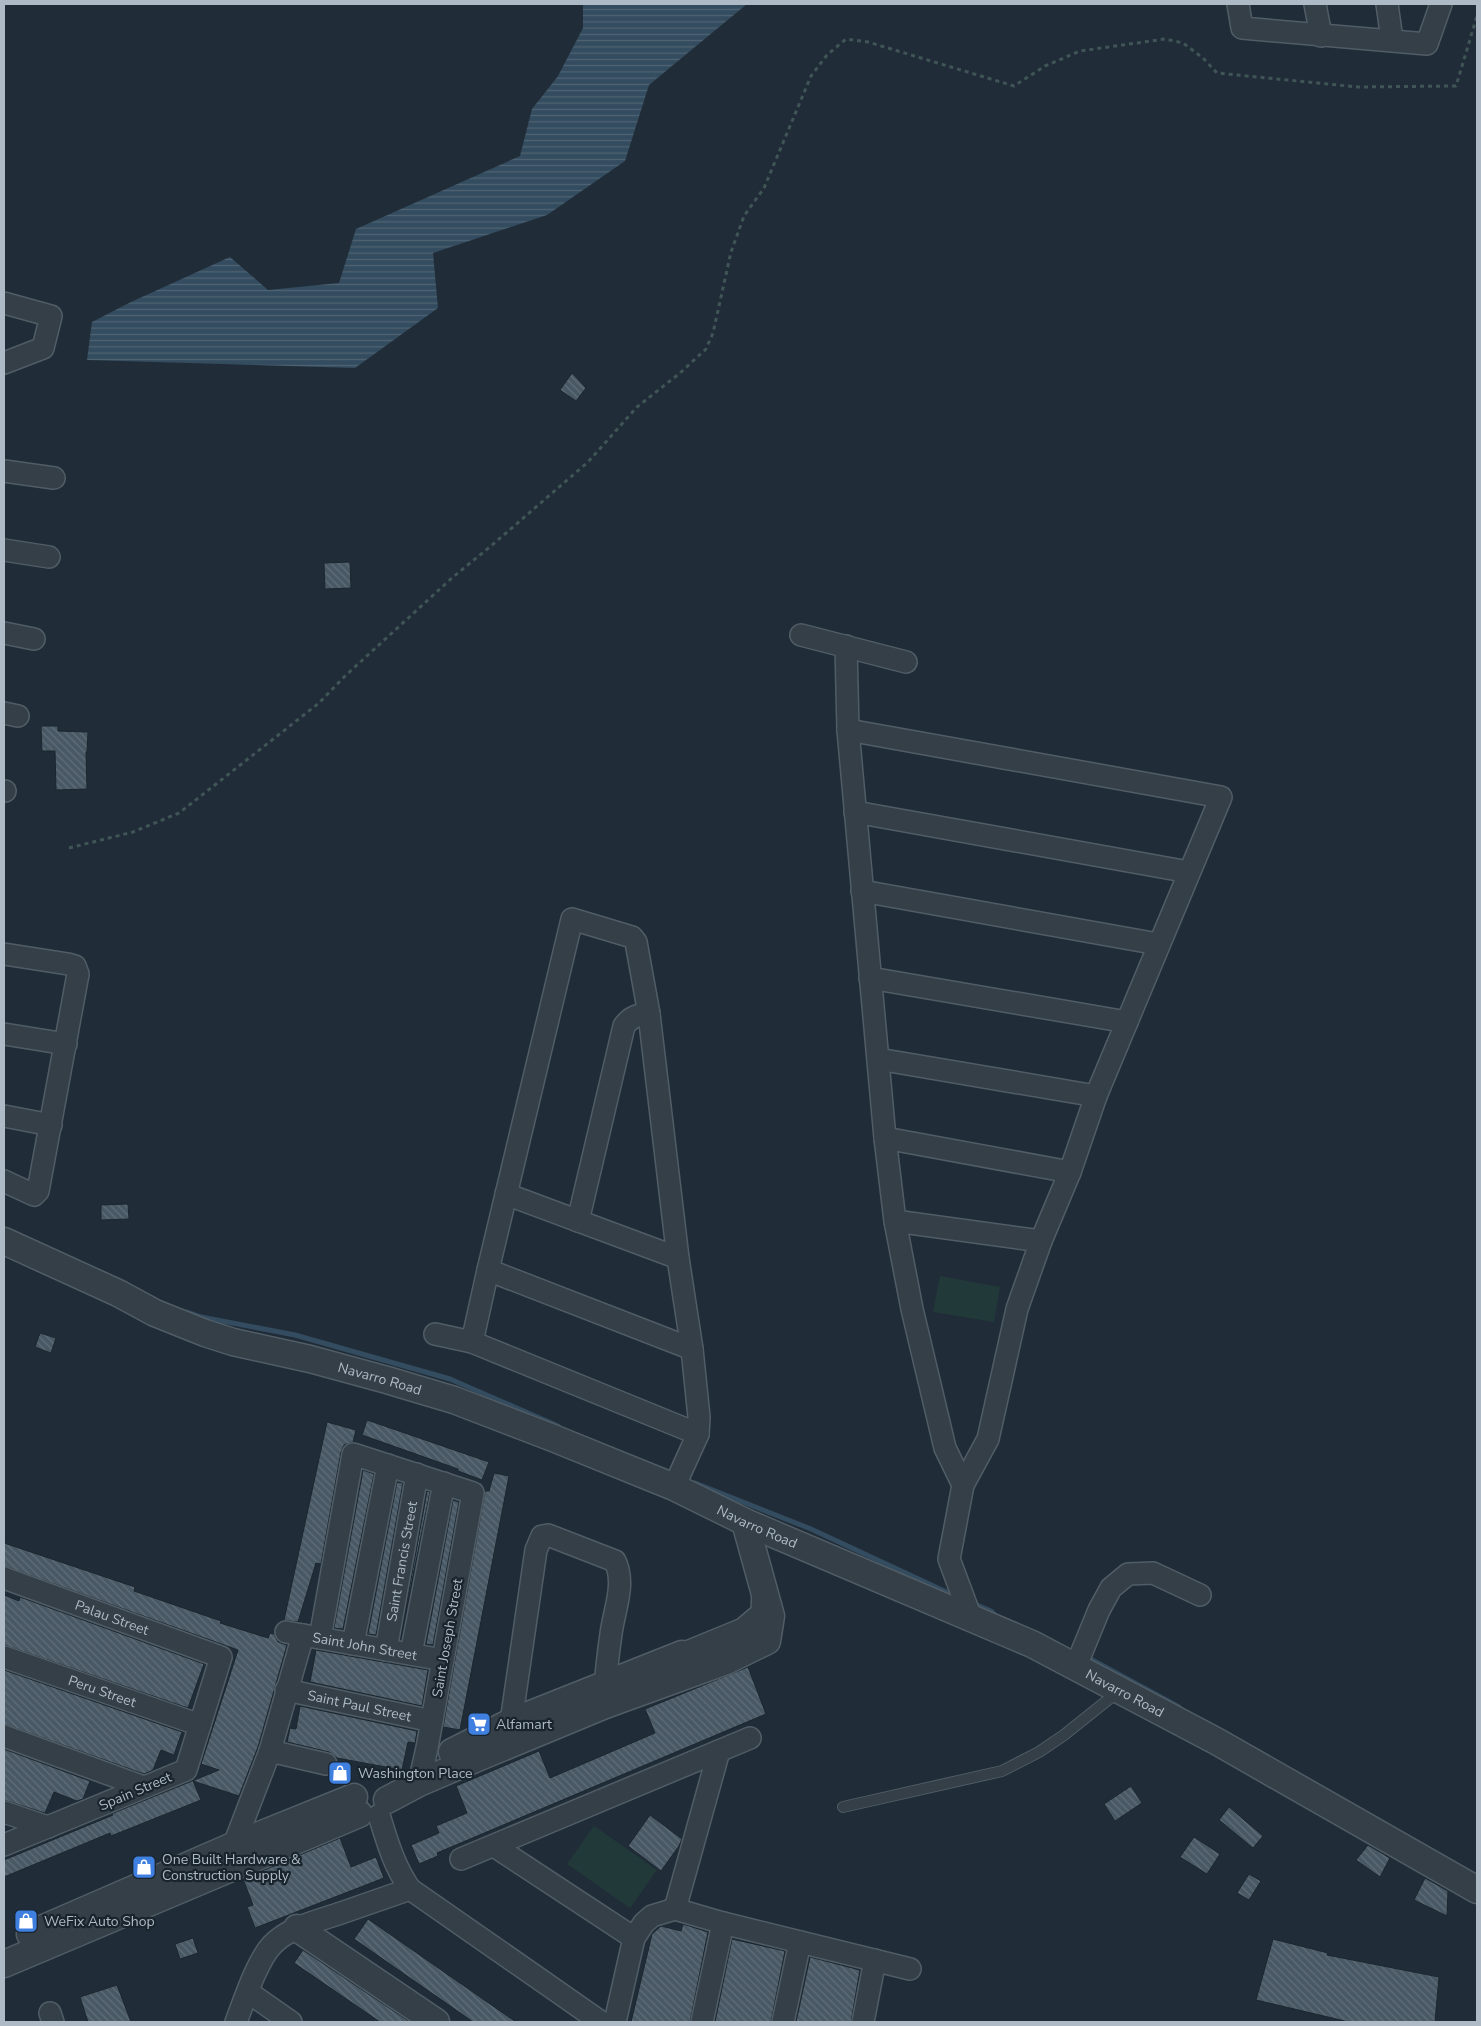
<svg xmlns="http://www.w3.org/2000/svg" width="1481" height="2026" viewBox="0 0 1481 2026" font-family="'Nunito Sans',sans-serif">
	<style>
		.pitch { fill: #223939 }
		.water { fill: url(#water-rules) }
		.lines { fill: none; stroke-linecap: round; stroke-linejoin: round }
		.stream { stroke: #344c5f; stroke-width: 5 }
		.building { fill: url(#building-back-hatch); stroke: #1b262f }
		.service-casing { stroke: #515d66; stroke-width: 12 }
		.minor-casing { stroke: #515d66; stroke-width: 24 }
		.tertiary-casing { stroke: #515d66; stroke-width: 29 }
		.path { stroke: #405556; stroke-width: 3; stroke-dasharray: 4 4; stroke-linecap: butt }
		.service { stroke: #343f48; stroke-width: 10 }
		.minor { stroke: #343f48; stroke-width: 21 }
		.tertiary { stroke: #343f48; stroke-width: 26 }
		.labels { text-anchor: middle; stroke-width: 4.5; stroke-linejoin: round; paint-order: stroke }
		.street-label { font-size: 14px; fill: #aebac5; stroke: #19242d }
		.poi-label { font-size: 14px; fill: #aebac5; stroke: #19242d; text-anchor: start }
	</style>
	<defs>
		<pattern id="water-rules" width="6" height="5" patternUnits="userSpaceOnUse" patternTransform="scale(1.25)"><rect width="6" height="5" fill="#344c5f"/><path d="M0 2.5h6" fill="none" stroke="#4f6474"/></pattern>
		<pattern id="building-back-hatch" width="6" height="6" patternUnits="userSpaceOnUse" patternTransform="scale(1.25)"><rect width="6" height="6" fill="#485864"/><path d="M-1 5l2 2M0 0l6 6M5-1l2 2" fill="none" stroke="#606e79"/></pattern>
	</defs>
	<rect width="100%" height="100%" fill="#202d38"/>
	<!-- pitch -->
	<path class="pitch" d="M940,1276l60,11 -6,35 -61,-10z
		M594,1826l63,44 -27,38 -63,-44z"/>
	<!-- water -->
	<path class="water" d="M583,4h164l-98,81 -24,76 -78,54 -114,38 5,55 -83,60 -268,-8 5,-38 39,-20 99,-45 38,33 71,-7 17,-54 164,-73 12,-47 26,-33 25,-48z"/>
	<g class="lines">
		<!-- stream -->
		<path class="stream" d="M187,1312l14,5 94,18 155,44 108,47
			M695,1483l116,46 144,67
			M972,1603l19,8 6,6
			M1085,1656l94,51"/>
	</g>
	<!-- building -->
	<path class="building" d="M572,373l14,15 -10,13 -16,-11z
		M350,562l1,26 -26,1 -1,-26z
		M41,726h17v5l30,1 -1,20h-1l1,37 -31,1 -1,-39h-13z
		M128,1204l1,15 -28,1v-15z
		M40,1333l16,5 -5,15 -16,-6z
		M367,1420l122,42 -7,18 -24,-9v-2l-96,-34z
		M327,1422l29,8 -3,12 -9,3 -3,7 -20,112 -5,-1 -18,59 -14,-2z
		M363,1470l11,4 -31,155 -9,-1z
		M494,1473l15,3 -49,254 -17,-3 42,-236h4z
		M397,1482l6,1 -27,152 -8,-1z
		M427,1491l3,1 -30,148z
		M453,1500l6,2 -26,143 -7,-1z
		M4,1543l131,44 -1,4 87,30 -1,2 48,15 2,-5 4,1 4,8 9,3 -29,102 -19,49 -46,-15 8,19 -90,36 -1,-3 -106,44v-17l109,-45 -2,-1 108,-44 -18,-6 37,-114 -234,-84z
		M4,1595l15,6 1,-4 184,67 -16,44 -184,-63z
		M316,1650l112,20 -6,36 -112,-24z
		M748,1667l18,47 -329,139 1,3 -19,8 -8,-19 28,-12 -3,-7 31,-13 -11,-27 83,-35 11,27 105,-45 -10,-24z
		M4,1670l178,62 -8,23 -13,-5 -8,20 -9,4 -140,-50z
		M300,1706l117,25 -2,12 -7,-1 -6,28 -65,-12 -8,-6 -42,-10 3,-14 6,1z
		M4,1749l86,32 -7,18 -6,2 -23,-9 -9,21 -41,-13z
		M1131,1786l11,17 -27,18 -11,-17z
		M1229,1807l34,29 -10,12 -34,-28z
		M650,1815l32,24 -3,7 -18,25 -33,-25z
		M1194,1837l26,17 -13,20 -27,-17z
		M340,1838l11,29 25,-10 8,21 -129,50 -8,-21 6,-2 -10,-26z
		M1368,1845l22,13 -10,19 -24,-17z
		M1249,1874l12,7 -12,19 -12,-7z
		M1425,1878l23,13 -1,25 -33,-16z
		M368,1919l112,78 36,25h-43l-7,-5 -112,-78z
		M683,1924l25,8 -18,90h-59l21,-88 9,-8 20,5z
		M193,1938l5,15 -18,6 -5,-15z
		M732,1939l53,12 -14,71h-56z
		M1273,1939l55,14 -1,2 112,22 -4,45h-86l-93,-22z
		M303,1950l107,72h-30l-86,-59z
		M810,1957l50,13 -9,52h-55z
		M117,1985l14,37h-43l-8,-25z"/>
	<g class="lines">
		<!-- service casing -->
		<g class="service-casing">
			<path id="service" d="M843,1807l159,-36 37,-19 25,-17 55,-44"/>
		</g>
		<!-- minor casing -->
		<g class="minor-casing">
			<g id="minor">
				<path d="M1238,4l4,24 185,16 14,-40"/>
				<path d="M1315,4l6,32"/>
				<path d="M1387,4l5,36"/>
				<path d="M4,303l47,13 -8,32 -39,15"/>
				<path d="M4,471l50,7"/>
				<path d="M4,550l45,7"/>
				<path d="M4,633l30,6"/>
				<path d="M801,635l105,27"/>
				<path d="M846,646l2,84 37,408 10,83 17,88 33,139 18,37"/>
				<path d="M4,713l14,3"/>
				<path d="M848,730l373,67 -125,299 -26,76 -29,69 -24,68 -29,130 -25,46 -14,74 22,59"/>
				<path d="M4,791h1"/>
				<path d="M855,812l334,60"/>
				<path d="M862,891l296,53"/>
				<path d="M4,954l64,10 7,2 3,8 -40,217 -4,4 -30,-14"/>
				<path d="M870,978l257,44"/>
				<path d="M4,1034l62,10"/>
				<path d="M878,1059l218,37"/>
				<path d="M4,1116l47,9"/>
				<path d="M885,1138l185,34"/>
				<path d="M506,1194l172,64"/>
				<path d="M578,1221l46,-195c7,-10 14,-11 25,-12"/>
				<path d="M895,1221l146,20"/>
				<path d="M488,1270l204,79"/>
				<path d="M435,1334l37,8 226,92"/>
				<path d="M472,1342l16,-72 84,-351 60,18 4,5 13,72 29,244 14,91 7,68 -1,17 -24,53"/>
				<path id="s1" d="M4,1578l217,79 -35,113 -182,75"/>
				<path id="s2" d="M286,1632l157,28"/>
				<path d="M320,1638l33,-184 120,39 -46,255 -8,35"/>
				<path d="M353,1644l35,-179"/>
				<path id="s3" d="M386,1650l31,-176"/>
				<path d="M411,1654l33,-171"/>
				<path d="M682,1654l61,-25 19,-16 1,-23"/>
				<path id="s4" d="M4,1657l196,68"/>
				<path d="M1076,1666l23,-56 12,-22 17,-14 25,-1 47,22"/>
				<path id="s5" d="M286,1690l146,31"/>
				<path d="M511,1722l25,-172 6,-14 6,-1 67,26c11,23 -1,49 -4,73 -3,21 -6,42 -6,63"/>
				<path d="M4,1736l140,51"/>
				<path d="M270,1751l56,13"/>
				<path d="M4,1812l44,15"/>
				<path d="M379,1815c8,26 15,51 31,74l191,133"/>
				<path d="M494,1846l140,92"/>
				<path d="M230,1855l40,-104 33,-116"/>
				<path d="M461,1859l289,-121"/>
				<path d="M675,1909l44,-158"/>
				<path d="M248,1992l43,30"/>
				<path d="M50,2013l3,9"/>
				<path d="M236,2022c8,-21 21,-61 36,-77 17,-18 46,-24 69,-32 23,-8 46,-16 69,-24"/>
				<path d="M615,2022l19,-84 10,-15 8,-7 23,-7 48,14 187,46"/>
				<path d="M702,2022l21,-99"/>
				<path d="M783,2022l17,-80"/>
				<path d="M863,2022l12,-62"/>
			</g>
		</g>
		<!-- tertiary casing -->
		<g class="tertiary-casing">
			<g id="tertiary">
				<path id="s6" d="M4,1241l114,52 37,20 50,20 28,9 77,17 77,21 67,20 99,38 121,49 71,35 287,122 184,97 261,149"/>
				<path d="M452,1752l59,-30 171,-68 40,6"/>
				<path d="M387,1800l32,-17 63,-27 123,-51 121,-44 41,-20 4,-25 -26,-94"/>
				<path d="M297,1928l139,94"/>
				<path d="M30,1934l205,-89 119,-48"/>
				<path d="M4,1964l355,-150"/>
			</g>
		</g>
		<!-- path -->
		<path class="path" d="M69,848l64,-16 46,-19 32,-25 108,-85 26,-27 108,-99 38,-31 97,-84 49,-55 43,-34 26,-24 7,-16 18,-81 13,-36 20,-28 47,-112 16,-21 19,-16 22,3 146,44 31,-20 35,-15 85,-12 18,4 20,15 14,15 141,14 98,-1 21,-70"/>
		<!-- service -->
		<use href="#service" class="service"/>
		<!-- minor -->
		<use href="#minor" class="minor"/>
		<!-- tertiary -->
		<use href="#tertiary" class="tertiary"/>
	</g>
	<!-- icons -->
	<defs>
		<g id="supermarket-square" transform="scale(1.25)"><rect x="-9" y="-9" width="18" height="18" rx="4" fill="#3f7fe0" stroke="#19242d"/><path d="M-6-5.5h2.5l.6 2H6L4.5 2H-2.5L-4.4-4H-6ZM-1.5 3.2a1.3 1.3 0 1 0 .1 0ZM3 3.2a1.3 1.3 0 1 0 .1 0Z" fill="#fff"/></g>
		<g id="shop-square" transform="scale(1.25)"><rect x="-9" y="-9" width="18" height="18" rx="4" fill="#3f7fe0" stroke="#19242d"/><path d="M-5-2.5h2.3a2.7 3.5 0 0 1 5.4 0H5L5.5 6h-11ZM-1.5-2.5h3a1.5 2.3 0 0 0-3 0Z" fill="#fff"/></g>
	</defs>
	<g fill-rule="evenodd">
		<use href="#supermarket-square" x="479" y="1724"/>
		<use href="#shop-square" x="340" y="1773"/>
		<use href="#shop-square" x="144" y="1867"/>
		<use href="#shop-square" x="26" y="1921"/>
	</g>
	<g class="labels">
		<!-- street labels -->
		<g class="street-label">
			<text dy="5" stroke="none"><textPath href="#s6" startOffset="402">Navarro Road</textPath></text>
			<text dy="5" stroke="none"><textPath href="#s6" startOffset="808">Navarro Road</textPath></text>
			<text dy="5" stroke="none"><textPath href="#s3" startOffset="90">Saint Francis Street</textPath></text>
			<text dy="5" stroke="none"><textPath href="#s1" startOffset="115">Palau Street</textPath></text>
			<text transform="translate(447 1638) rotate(-80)" y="5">Saint Joseph Street</text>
			<text dy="5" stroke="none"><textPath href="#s2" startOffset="80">Saint John Street</textPath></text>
			<text dy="5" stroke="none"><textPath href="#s4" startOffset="104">Peru Street</textPath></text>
			<text dy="5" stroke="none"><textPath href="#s6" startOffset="1212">Navarro Road</textPath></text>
			<text dy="5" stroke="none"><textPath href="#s5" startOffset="75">Saint Paul Street</textPath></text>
			<text transform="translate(135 1791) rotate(-23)" y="5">Spain Street</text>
		</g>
		<!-- poi labels -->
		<g class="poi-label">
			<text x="496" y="1729">Alfamart</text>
			<text x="358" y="1778">Washington Place</text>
			<text x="162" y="1864">One Built Hardware &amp;<tspan x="162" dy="16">Construction Supply</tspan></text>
			<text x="44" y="1926">WeFix Auto Shop</text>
		</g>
	</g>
	<!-- border -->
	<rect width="1481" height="2026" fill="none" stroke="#aebac5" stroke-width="10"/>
</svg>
